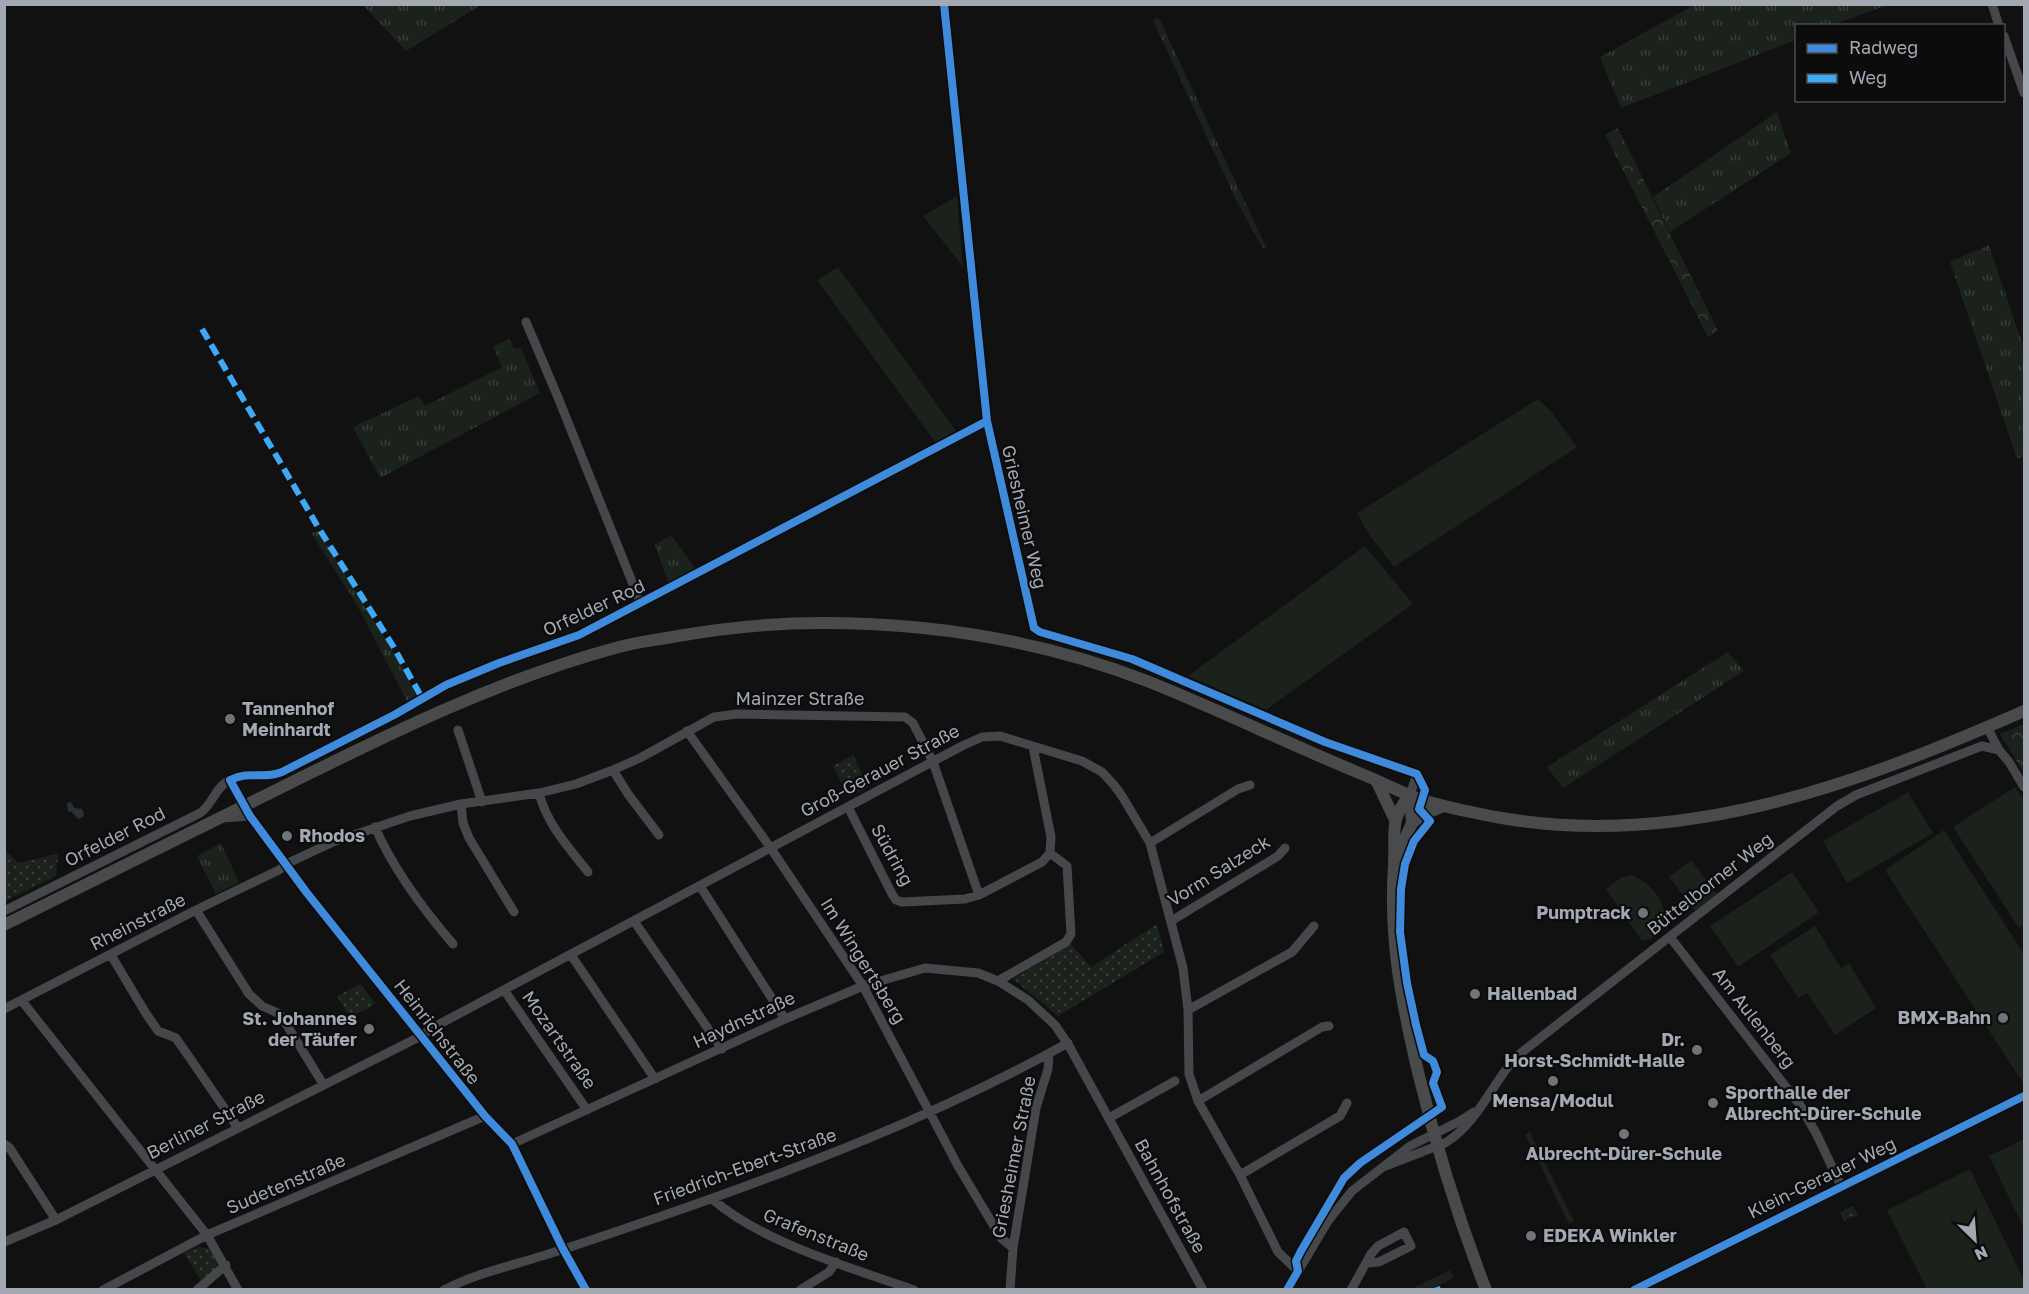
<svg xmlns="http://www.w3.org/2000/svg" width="2029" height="1294" viewBox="0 0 2029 1294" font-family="'Golos Text',sans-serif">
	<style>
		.grass { fill: url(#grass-tufts) }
		.forest { fill: url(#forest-crowns) }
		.park { fill: url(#park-dots) }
		.garden { fill: #1b211b }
		.water { fill: url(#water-ripples) }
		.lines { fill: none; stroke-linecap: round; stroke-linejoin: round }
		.minor { stroke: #46474a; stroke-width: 9 }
		.major { stroke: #484a4c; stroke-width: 12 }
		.quiet { stroke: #3fa9f5; stroke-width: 6; stroke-dasharray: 12 6; stroke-linecap: butt }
		.cycleway-casing { stroke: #0c0c0d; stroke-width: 11 }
		.cycleway { stroke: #408adc; stroke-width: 8 }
		.poi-dot { fill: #6f747a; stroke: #0c0c0d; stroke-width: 2 }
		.labels { text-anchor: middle; stroke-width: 4.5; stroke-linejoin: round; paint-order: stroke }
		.street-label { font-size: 18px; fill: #a2a9b3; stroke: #0c0c0d }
		.poi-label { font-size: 18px; font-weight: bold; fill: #a2a9b3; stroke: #0c0c0d; text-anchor: start }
	</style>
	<defs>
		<pattern id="grass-tufts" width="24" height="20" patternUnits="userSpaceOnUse" patternTransform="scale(1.5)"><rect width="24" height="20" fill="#1b211b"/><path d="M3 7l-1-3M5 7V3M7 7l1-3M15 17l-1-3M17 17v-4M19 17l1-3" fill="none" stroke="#393e3a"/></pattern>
		<pattern id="forest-crowns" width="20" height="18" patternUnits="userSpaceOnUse" patternTransform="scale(1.5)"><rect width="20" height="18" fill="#1b211b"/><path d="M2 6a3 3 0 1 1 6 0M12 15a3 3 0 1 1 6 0" fill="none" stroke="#393e3a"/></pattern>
		<pattern id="park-dots" width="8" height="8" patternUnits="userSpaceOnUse" patternTransform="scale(1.5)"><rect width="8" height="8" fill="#1b211b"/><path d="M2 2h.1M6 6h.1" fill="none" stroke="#393e3a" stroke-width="1.8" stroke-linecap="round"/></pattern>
		<pattern id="water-ripples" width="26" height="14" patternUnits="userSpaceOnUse" patternTransform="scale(1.5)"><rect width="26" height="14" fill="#283236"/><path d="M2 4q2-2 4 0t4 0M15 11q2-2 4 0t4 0" fill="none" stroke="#444d51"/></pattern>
	</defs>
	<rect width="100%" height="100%" fill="#111"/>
	<!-- grass -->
	<path class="grass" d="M363,5h118l-75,46z
		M1694,5v-1l193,1 -54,20 -37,1v14l-175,68 -21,-51z
		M1155,18h4l108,231 -5,-2 -25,-45 -80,-173 -4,-8z
		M1777,112l14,41 -121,79 -17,-35z
		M1989,245l35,104v107l-7,3 -67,-197z
		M510,339l4,10 7,-1 19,45 -160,85 -27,-51 66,-31 6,10 77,-39 -9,-21z
		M318,531l87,140 11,25 -9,5 -50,-96 -46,-72z
		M671,535l26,35 -28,15 -14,-40z
		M1728,652l16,19 -181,117 -16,-21z
		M221,843l18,39 -23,12 -19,-38z"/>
	<!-- forest -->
	<path class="forest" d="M1618,128l100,203 -10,6 -103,-202z
		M2024,724v49l-24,-39z"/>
	<!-- park -->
	<path class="park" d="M853,755l16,32 -21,10 -15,-31z
		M5,851l5,3 8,9 40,-9 -2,22 -51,25z
		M1157,924l7,28 -106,64 -45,-37 58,-35 20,23z
		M360,984l15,19 -9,8 -1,-2 -15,9 -13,-22z
		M1853,1206l5,9 -14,6 -4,-9z
		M198,1247l10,1 9,11v10l-16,12 -17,-28z"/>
	<!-- garden -->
	<path class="garden" d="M957,196l6,71 -40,-51z
		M838,267l118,164 -21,11 -118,-162z
		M1538,399l13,12 26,36 -183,120 -26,-34 -11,-20z
		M1365,546l48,58 -147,106 -78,-34z
		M2015,787l9,14v124l-5,3 -66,-101z
		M1908,792l25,41 -86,50 -24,-42z
		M1944,830l80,124v128l-1,1 -138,-213z
		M1691,860l26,34 -22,17 -26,-34z
		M1792,872l27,40 -81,55 -28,-41z
		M1633,875c7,4 15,9 20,15 9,10 20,34 6,43 -6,5 -10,8 -17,8l-36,-52 16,-12z
		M1815,926l26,42 8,-5 27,45 -41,27 -28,-42 -9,5 -28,-43z
		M1530,1132l44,89 -5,3 -44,-89z
		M2024,1139v90l-35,-73z
		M1970,1169l54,111v9h-97l-40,-79z
		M1450,1270l4,8 -18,9 1,2h-26z"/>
	<!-- water -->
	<path class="water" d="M71,802l3,6 8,1 2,5 -1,3 -5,2 -6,-7 -4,-1 -1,-8z"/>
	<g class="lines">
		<!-- minor -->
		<path class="minor" d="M944,4l43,417 47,207 6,4 92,27 193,83 92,32 -7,21
			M1992,4l7,22
			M2004,36l20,57
			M526,322l31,73 84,209
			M1987,727l12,23 10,12 15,25
			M458,730l24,72
			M687,731l83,116 93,139 95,180 43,72 12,10
			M613,770l15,24 31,41
			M230,780l20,36 57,77 178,223 27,28 51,105 23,41
			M539,793c8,31 29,54 49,79
			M461,804l2,19 6,15 45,74
			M848,807l44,87 4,6 6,2 63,-3 14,-4 63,-33 8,-9 1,-16 -18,-90
			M223,818l27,-2
			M375,827c18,42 48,82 78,117
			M1150,843l88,-54 12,-4
			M700,886l85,133
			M196,910l53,84 13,12 18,8 43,70
			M4,911l196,-98c12,-8 14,-22 25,-30 22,-16 36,-3 57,-11l112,-57 52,-30 53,-22 80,-28 408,-214
			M634,921l88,128
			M1171,921l107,-65 7,-8
			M1670,937l130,168 17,30 24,51
			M111,955l34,57 13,19 18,7 62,90
			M571,955l84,124
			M998,981l68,-39 5,-8 -4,-68 -17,-13
			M504,990l83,120
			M22,1001l185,234 31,55
			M4,1009l192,-99 83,-40 7,-6 47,-22 77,-26 51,-12 78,-11 37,-9 37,-14 27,-12 74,-41 23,-3 168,3 8,6 20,39 46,133
			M1188,1010l104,-58 22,-26
			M1198,1101l124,-74 7,-1
			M1109,1118l66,-37
			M4,1144l5,3 47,73
			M512,1144l273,-125 78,-33 62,-18 53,5 20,8 30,19 27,25 14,21 134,244
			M1383,1167l62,-24c33,-20 47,-60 72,-87l320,-250 19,-11 126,-49 17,4
			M1240,1175l100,-59 7,-13
			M712,1199c53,45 137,68 202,91
			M4,1242l52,-22 365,-184 13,-9 528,-281 20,-9 18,-1 82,25 20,11 12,13 8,11 28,47 33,125 5,42 1,64 9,27 42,74 38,77 20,19
			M103,1290l104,-55 278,-119
			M197,1290l29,-25
			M444,1290c30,-16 66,-24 98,-34 39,-12 78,-26 117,-39 139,-48 279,-102 409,-174
			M800,1290l29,-18 7,-10
			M1010,1290l3,-42 23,-140 12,-39 1,-16
			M1287,1290l41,-69 24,-30 58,-45 50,-25 14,-9
			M1351,1290l20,-36 7,-8 26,-14 7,14 -32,16 -13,1
			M1634,1290l390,-194"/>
		<!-- major -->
		<path class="major" d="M1376,780l19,40
			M1410,795c-22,26 -14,39 -16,69 -5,74 7,136 24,208 18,74 40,146 68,218
			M1412,823l12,-9 20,-8
			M1397,857l15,-34 -2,-28
			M4,925c87,-43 173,-86 260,-129 115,-57 231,-116 355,-149 18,-5 36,-7 53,-10 50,-9 99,-14 150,-14 110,0 222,18 325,58 73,29 144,64 217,94 20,8 39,19 59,25 24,8 49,12 73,17 184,34 362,-33 528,-106"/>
		<!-- quiet -->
		<path class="quiet" d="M202,329l116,198 75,119 29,52
			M1437,1287l1,3"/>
		<!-- cycleway casing -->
		<g class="cycleway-casing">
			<path id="cycleway" d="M944,4l43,417 47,207 6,4 92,27 193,83 92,32 8,16 -6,19 11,12 -16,20 -9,23 -4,25 -1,43 7,51 9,42 8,30 9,6 4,11 -4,11 9,24 -82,56 -16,15 -43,73 -5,10 2,10 -11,19
				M586,1290l-23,-41 -51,-105 -27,-28 -178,-223 -57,-77 -20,-36c21,-10 33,0 52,-8l112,-57 52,-30 53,-22 80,-28 408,-214
				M1634,1290l390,-194"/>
		</g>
		<!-- cycleway -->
		<use href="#cycleway" class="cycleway"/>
	</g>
	<!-- markers -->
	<g class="poi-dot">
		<circle cx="230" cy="719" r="6"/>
		<circle cx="287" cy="836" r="6"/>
		<circle cx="1643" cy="913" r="6"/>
		<circle cx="1475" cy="994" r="6"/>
		<circle cx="2003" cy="1018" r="6"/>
		<circle cx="369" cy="1029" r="6"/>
		<circle cx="1697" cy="1050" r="6"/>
		<circle cx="1553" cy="1081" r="6"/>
		<circle cx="1713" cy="1103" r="6"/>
		<circle cx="1624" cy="1134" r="6"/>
		<circle cx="1531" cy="1236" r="6"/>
	</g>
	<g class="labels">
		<!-- street labels -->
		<g class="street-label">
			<text transform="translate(1024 517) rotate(77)" y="6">Griesheimer Weg</text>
			<text transform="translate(594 608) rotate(-25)" y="6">Orfelder Rod</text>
			<text x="800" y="705">Mainzer Straße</text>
			<text transform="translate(880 771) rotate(-28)" y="6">Groß-Gerauer Straße</text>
			<text transform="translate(115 837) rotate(-27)" y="6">Orfelder Rod</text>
			<text transform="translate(892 855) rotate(61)" y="6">Südring</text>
			<text transform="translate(1219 871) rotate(-32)" y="6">Vorm Salzeck</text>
			<text transform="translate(1710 884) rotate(-38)" y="6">Büttelborner Weg</text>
			<text transform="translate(138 922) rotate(-27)" y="6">Rheinstraße</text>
			<text transform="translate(863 961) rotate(58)" y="6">Im Wingertsberg</text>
			<text transform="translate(1754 1018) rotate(52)" y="6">Am Aulenberg</text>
			<text transform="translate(744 1020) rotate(-25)" y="6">Haydnstraße</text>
			<text transform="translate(437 1032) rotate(52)" y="6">Heinrichstraße</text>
			<text transform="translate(559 1040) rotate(55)" y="6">Mozartstraße</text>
			<text transform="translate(206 1125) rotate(-27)" y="6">Berliner Straße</text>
			<text transform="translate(1014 1157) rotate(-79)" y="6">Griesheimer Straße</text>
			<text transform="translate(745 1167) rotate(-20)" y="6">Friedrich-Ebert-Straße</text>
			<text transform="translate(1822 1178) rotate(-26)" y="6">Klein-Gerauer Weg</text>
			<text transform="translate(286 1184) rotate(-23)" y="6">Sudetenstraße</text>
			<text transform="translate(1170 1196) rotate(61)" y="6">Bahnhofstraße</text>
			<text transform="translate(816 1235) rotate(22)" y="6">Grafenstraße</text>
		</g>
		<!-- poi labels -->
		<g class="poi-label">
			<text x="242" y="715">Tannenhof<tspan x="242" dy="21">Meinhardt</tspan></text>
			<text x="299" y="842">Rhodos</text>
			<text x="1631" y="919" text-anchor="end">Pumptrack</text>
			<text x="1487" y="1000">Hallenbad</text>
			<text x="1991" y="1024" text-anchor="end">BMX-Bahn</text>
			<text x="357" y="1025" text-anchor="end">St. Johannes<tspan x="357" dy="21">der Täufer</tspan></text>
			<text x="1685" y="1046" text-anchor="end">Dr.<tspan x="1685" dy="21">Horst-Schmidt-Halle</tspan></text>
			<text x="1725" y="1099">Sporthalle der<tspan x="1725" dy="21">Albrecht-Dürer-Schule</tspan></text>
			<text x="1553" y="1107" text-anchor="middle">Mensa/Modul</text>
			<text x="1624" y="1160" text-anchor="middle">Albrecht-Dürer-Schule</text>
			<text x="1543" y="1242">EDEKA Winkler</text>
		</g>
	</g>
	<!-- border -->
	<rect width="2029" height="1294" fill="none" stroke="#a2a9b3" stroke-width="12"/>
	<!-- legend -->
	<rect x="1795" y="24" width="210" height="78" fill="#0c0c0d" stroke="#484b4f" stroke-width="1.5"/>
	<rect x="1807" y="44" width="30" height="9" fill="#408adc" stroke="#484b4f" stroke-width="1.5"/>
	<text x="1849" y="54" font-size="18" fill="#a2a9b3">Radweg</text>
	<rect x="1807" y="74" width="30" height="9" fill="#3fa9f5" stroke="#484b4f" stroke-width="1.5"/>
	<text x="1849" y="84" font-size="18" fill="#a2a9b3">Weg</text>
	<!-- north arrow -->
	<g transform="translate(1975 1240) rotate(155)" stroke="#0c0c0d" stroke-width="4.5" paint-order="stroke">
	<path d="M0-4.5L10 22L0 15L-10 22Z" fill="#a2a9b3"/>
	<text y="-9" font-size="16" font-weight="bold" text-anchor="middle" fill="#a2a9b3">N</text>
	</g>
</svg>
